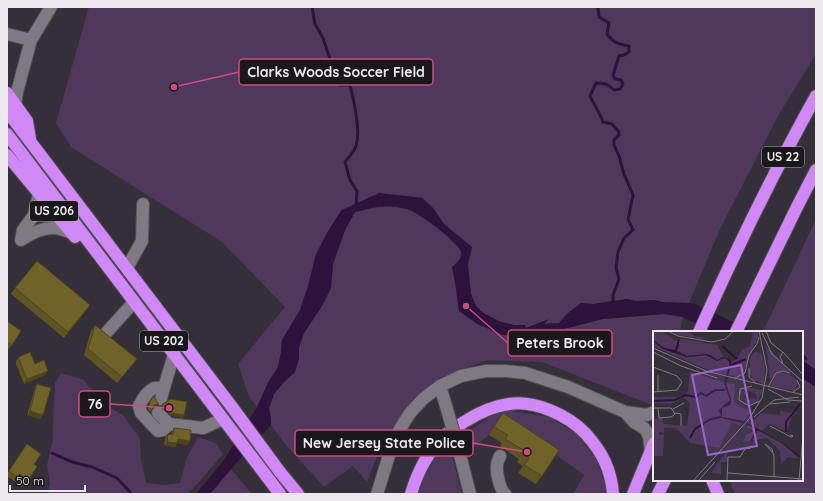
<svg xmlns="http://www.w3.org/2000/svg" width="823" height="501" viewBox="0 0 823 501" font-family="Quicksand,sans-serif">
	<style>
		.green { fill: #4f385c }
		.water { fill: #2d133b }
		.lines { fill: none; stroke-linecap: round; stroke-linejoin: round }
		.stream { stroke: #2d133b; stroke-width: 3 }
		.minor-casing { stroke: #524d55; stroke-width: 14 }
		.highway-casing { stroke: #524d55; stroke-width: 14 }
		.minor { stroke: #7f7983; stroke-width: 12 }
		.highway { stroke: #d088f7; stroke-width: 12 }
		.minor-bridge-casing { stroke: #524d55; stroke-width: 14; stroke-linecap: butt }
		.minor-bridge { stroke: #7f7983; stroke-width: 12 }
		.wall { fill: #5f5524 }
		.shaded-wall { fill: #4e451d }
		.building { fill: #6f632a; stroke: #4e451d }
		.labels { text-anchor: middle; stroke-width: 4; stroke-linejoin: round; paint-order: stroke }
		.shield { fill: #1b181c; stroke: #adaaaf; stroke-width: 1 }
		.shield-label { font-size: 12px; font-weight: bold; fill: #ece8ee }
		.inset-river { fill: none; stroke: #2d133b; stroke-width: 2 }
		.inset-road { fill: none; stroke: #7e7981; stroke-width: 1 }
		.view { fill: #9d64cd; fill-opacity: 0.15; stroke: #9d64cd; stroke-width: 2 }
		.inset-edge { fill: none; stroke: #ece8ee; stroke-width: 2 }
		.leader { fill: none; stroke: #cc4c80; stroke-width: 1.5 }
		.callout-dot { fill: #cc4c80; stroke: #1b181c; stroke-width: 1.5 }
		.callout { fill: #1b181c; stroke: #cc4c80; stroke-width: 1.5 }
		.callout-label { font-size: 14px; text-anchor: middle; font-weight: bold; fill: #ece8ee }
	</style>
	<rect width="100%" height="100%" fill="#342f38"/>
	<!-- green -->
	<path class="green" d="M89,7h727v47l-38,62 -58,113 -31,74 -27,-1 -8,-2 -18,1 -9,-2 -34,5 -12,-1 -14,11 -8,9 -16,1 4,-4 -21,8 -1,-3h-11l-13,-3 -18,-9 -7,-7 -5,-12 -3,-29 3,-18 -27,-23 -11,-16 -10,-10 -44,-5 -38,17 -33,76 -8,24 -18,30 -1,12 -3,15 -9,14 -12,26 -8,-11 -11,-32 47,-57 -63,-65 -151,-95 -15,-24z
		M378,207h19l15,4 24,15 22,21 4,6 -2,6 -8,8 3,15 4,29 44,24 31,-1 34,-6 35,-9 61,-5 19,3 -3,15h-26v67l-2,6 -110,-43 -54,-2 -49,18 -59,71 -13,33 -14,-16 -29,21 -38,-42 -15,-20v-6l-2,-11 5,-14 10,-12 11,-10 4,-14v-11l5,-14 18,-27 9,-18 2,-24 12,-34 10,-18z
		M816,219v151l-13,-9 -1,-29h-39z
		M61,373l23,7 18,23 21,12 17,24 1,21 5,23 18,2 16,-2 7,-26 11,-20 18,6 7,11 -22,26 -14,14h-140l3,-10 -3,-19 6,-26v-21l2,-35z
		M802,377l1,2 13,8v107h-81l-6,-14h73z
		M507,410l42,7 28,17 21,28 9,30 -1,2h-33l11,-19 -82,-59 -13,19 -19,15 -2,-18 27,-19z
		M449,444l13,50h-46l1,-3 22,-41z
		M231,469l21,25h-42z"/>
	<!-- water -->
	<path class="water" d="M379,193l43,5 11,10 11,16 28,23 -4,18 3,29 5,12 7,7 18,9 13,3h11l1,3 23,-9 -5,5 15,-1 8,-9 14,-11 12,1 34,-5 9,2 18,-1 8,2 27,1 6,1 59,28h-40l-26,-12 -5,-3 -19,-3 -61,5 -35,9 -34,6 -31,1 -26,-11 -18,-13 -4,-29 -3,-15c4,-4 11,-8 9,-15 -2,-10 -39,-36 -49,-41 -4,-2 -10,-3 -14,-4 -15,-3 -29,2 -43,5l-10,18 -12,34 -2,24 -9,18 -18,27 -5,14v11l-4,14 -11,10 -10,12 -5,14 2,11v6l-40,44 -21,25h-14l28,-34 33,-53 12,-26 9,-14 3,-15 1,-12 18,-30 8,-24 8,-32 12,-23 13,-20z
		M802,352l6,7 -5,2 13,9v17l-13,-8 -1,-2z"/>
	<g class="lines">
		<!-- stream -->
		<path class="stream" d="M312,7l3,17 8,14 7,21 1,7 -8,3 6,10 6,-1 4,7h11c4,16 11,45 6,61 -2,6 -7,11 -11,16l5,18 7,11 -1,16
			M598,7l1,10 10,6 -2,11c7,9 11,10 22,12v6l-5,3 -5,1 -6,19 2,4 6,1 2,4 -3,5 -6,1c-6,-6 -10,-7 -18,-7l-6,13c4,9 10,17 13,26l9,2 7,8v3l-5,5v5l5,11 5,18 9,21 -5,24 5,11 -9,8 -6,14 -2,16 3,11 -6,16v9
			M52,453l20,9 20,5 25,11 13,14v2"/>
		<!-- minor casing -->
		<g class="minor-casing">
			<path id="minor" d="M7,34l24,6 20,-33
				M15,105l2,-13 14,-52
				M21,240c9,-6 21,-12 32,-12 6,0 13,3 19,5
				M21,240l2,-10 11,-15 5,-22
				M127,268l15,-27 1,-37
				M106,333l28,-31
				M440,386l6,20
				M164,388c-3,0 -8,-1 -10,0 -7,3 -12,12 -15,18l2,7 17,18 5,-1 6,-6
				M161,399l3,-11 10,-34
				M625,412l9,10 10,6 3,4 2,5 2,15
				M158,413l11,11 34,4 20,-9
				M459,451l11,43
				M500,456c-1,3 -3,6 -3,9 -1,7 3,25 8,29
				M377,494l14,-45 9,-20 10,-16 13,-14 17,-13 21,-10 25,-5h20l19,2 43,14 57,25 22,3 7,-3"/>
		</g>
		<!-- highway casing -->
		<g class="highway-casing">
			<path id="highway" d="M7,93l20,28 3,18
				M7,111l225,296 48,65 18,22
				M7,134l273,360
				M7,155l68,82
				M699,332c36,-80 74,-159 117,-236
				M736,332l60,-123 20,-39
				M712,480l6,14
				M411,494c6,-21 17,-42 33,-58 6,-5 13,-10 20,-14 14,-9 28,-16 45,-18 26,-4 59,11 77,30 16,18 25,35 27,60
				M633,494l21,-51
				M658,494l7,-14"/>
		</g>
		<!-- minor -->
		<use href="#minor" class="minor"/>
		<!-- highway -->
		<use href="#highway" class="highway"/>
		<!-- minor-bridge casing -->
		<g class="minor-bridge-casing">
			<path id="minor-bridge" d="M446,406l13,45"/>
		</g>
		<!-- minor-bridge -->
		<use href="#minor-bridge" class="minor-bridge"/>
	</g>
	<!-- wall -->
	<path class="wall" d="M15,288l75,17 -26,33 -53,-44z
		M7,321l14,10 -12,18 -2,-1z
		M95,325l42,34 -20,24 -33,-28 7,-24z
		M19,357l16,7 10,11 -21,9 -8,-20v-3z
		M37,384l6,31 -3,4 -13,-4 8,-27z
		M154,396l4,10 -5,1 -3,5 -2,-3 1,-6z
		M162,404l22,11 -1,3 -12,-3 -10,-9z
		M503,413l39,63 -6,8 -18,-11 5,-7 -6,-4 2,-3 -19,-13 2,-3 -13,-8z
		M174,428l13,17 -10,-2 -2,4 -11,-2 1,-7 3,-4 3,1 1,-3z
		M27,444l7,20 3,3 -14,20 -16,-11v-2z"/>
	<!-- shaded-wall -->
	<path class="shaded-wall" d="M90,305l-4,6 -22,27 4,-6z
		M48,371l-3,4 -21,9 3,-5z
		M159,404l-1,2 -5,1 1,-2z
		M30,411l13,4 -3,4 -13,-4z
		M172,413l12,2 -1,3 -12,-3z
		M178,439l12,2 -3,4 -10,-2 -2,4 -11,-2 3,-3z"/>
	<!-- building -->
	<path class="building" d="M37,261l53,44 -22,27 -53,-44z
		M7,321l14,10 -9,14 -5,-3z
		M95,325l42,34 -15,18 -34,-28z
		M30,352l5,12 9,-4 4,11 -21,8 -8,-19v-3z
		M37,384l14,4 -8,27 -13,-4z
		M154,396l3,6 2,2 -5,1 -2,5 -3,-3 1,-6z
		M170,399l17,3 -3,13 -12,-2 -10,-9 5,-2z
		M503,413l56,37 -17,26 -18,-11 5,-7 -6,-4 2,-3 -20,-12 3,-4 -14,-8z
		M174,428l17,2 -1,11 -12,-2 -1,4 -10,-1 1,-8 5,1z
		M27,444l14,10 -7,10 3,3 -11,16 -17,-12z"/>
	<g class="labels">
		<!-- shield labels -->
		<g class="shield">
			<rect x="762" y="147" width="42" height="20" rx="3"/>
			<rect x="30" y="201" width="48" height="20" rx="3"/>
			<rect x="140" y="331" width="48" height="20" rx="3"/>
		</g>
		<g class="shield-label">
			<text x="783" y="161">US 22</text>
			<text x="54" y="215">US 206</text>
			<text x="164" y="345">US 202</text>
		</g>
	</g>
	<!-- overview -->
	<g transform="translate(653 331)">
		<rect width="150" height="150" fill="#342f38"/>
		<path d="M0,0h8l15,10 2,-3 39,7 7,12 -4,4 -9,-6 -24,1 -21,-7 -13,-9zM22,0h14l6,6h9l-1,2 -25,-4 -5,-2zM101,0h4v6l-13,32 -5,7 -12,-1 3,-13 6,-3 5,-9 8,-4zM0,11l10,7 24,8 20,-2 13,6 5,-3 5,5 -4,12 -18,-5 -55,-24zM113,14l25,28 -6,-2 -15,8zM102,21l6,1 4,12 -1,19 -11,-4 -4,-7 2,-17zM37,41l34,10 6,18 -7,5 -3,10 4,4 19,3 -4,3 -7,-3 -13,26 -29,-5 -14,-15h-12v5l-5,-1v3l5,-1 -1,22h-10v-37l9,-1 1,6 24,2 3,-23 -7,-6 -11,7 -19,-1v-6h24l11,-5zM124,42h11l10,8 -3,10 -25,-5zM73,52l9,1 -1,17 3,4 11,5 1,4 -5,7 -22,-4v-9l8,-3 1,-5zM92,56l18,3 -6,13 -6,2 -7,-1 8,-6 6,1 -3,-6 -12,-4 -4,9 4,3 -4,-2v-8zM145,75l-3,6 6,3 -8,-2 -6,19 -17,-8 -9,7 -12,-7 12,-11 19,2v-5l10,3zM95,94l35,19 16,15 -11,-2 -7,7 -1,-13 -13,-13 -24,4 3,-7 6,-3v-3l-5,-1zM74,120l1,11h-7v12l-10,-1z" fill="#4f385c"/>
		<path d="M0,9l11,8 11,2 12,6 20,-2 10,6 5,-3 8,2 1,6 -5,19 5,16 -1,5 -8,3v9l22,4 40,23 14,10 5,6 -21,-17 -33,-18 -27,-7 -3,-8 11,-10 -6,-18 6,-19 -3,-4 -4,-1 -6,3 -11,-6 -19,2 -24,-8z" fill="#2d133b"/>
		<path class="inset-river" d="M69,15l15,13M23,20l3,-12M78,34l15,-6M0,70l22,-1 10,-5 11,2 5,-4 5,3 9,-6h10M133,101v-10l14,-18M37,107l5,-9 16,-10 10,-2M98,111l6,-13"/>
		<path class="inset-road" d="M15,0l10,5 34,6 13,-3 9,-8M113,0l5,12 13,10 19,22M109,2l10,21 31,28M0,17l53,23 97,24M0,21l28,14 36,12M130,32l-3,-6 3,-5M0,36l24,9 5,6 -5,8 -24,2M96,37v9l7,6M82,47l10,-5 4,-18 8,-11 2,-7M99,55l-12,3 -1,11 10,6 11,-5M115,56l8,-14 7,-2 7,2M115,58l20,11 15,1M5,61v-17M140,61l7,-5 -3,-7M117,73l20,-2M0,77h18l1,1 3,5 -4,3 -12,1 -1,-10M20,78l11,-6M22,82l6,1v12M101,86l20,-17 25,-3M117,95l21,11 2,-1 -3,-1M119,121l-7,-8 7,5 2,8v20M75,142l75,6M146,149l4,-43M40,150l56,-62 13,-21 5,-28 -8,-39M45,150l17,-19M74,150l1,-24h12l5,-8 6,-1"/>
		<path class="view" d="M88,34l16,81 -49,9 -16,-80z"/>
		<rect width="150" height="150" class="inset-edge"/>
	</g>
	<!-- callouts -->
	<path class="leader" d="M174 87L239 72M466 306L508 343M169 408L110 404M527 452L473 443"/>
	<g class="callout-dot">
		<circle cx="174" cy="87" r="4"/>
		<circle cx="466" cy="306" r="4"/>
		<circle cx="169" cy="408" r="4"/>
		<circle cx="527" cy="452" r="4"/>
	</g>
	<g class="callout">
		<rect x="239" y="59" width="194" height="26" rx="4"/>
		<rect x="508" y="330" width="104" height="26" rx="4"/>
		<rect x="79" y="391" width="31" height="26" rx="4"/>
		<rect x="295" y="430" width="178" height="26" rx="4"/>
	</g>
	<g class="callout-label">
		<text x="336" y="77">Clarks Woods Soccer Field</text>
		<text x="560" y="348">Peters Brook</text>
		<text x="95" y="409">76</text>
		<text x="384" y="448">New Jersey State Police</text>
	</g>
	<!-- border -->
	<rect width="823" height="501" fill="none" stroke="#ece8ee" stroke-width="16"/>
	<!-- scale -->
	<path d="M10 485v6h75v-6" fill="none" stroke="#ece8ee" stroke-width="2"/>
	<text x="16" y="485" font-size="12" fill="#ece8ee" stroke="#1b181c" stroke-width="3" paint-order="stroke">50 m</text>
</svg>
